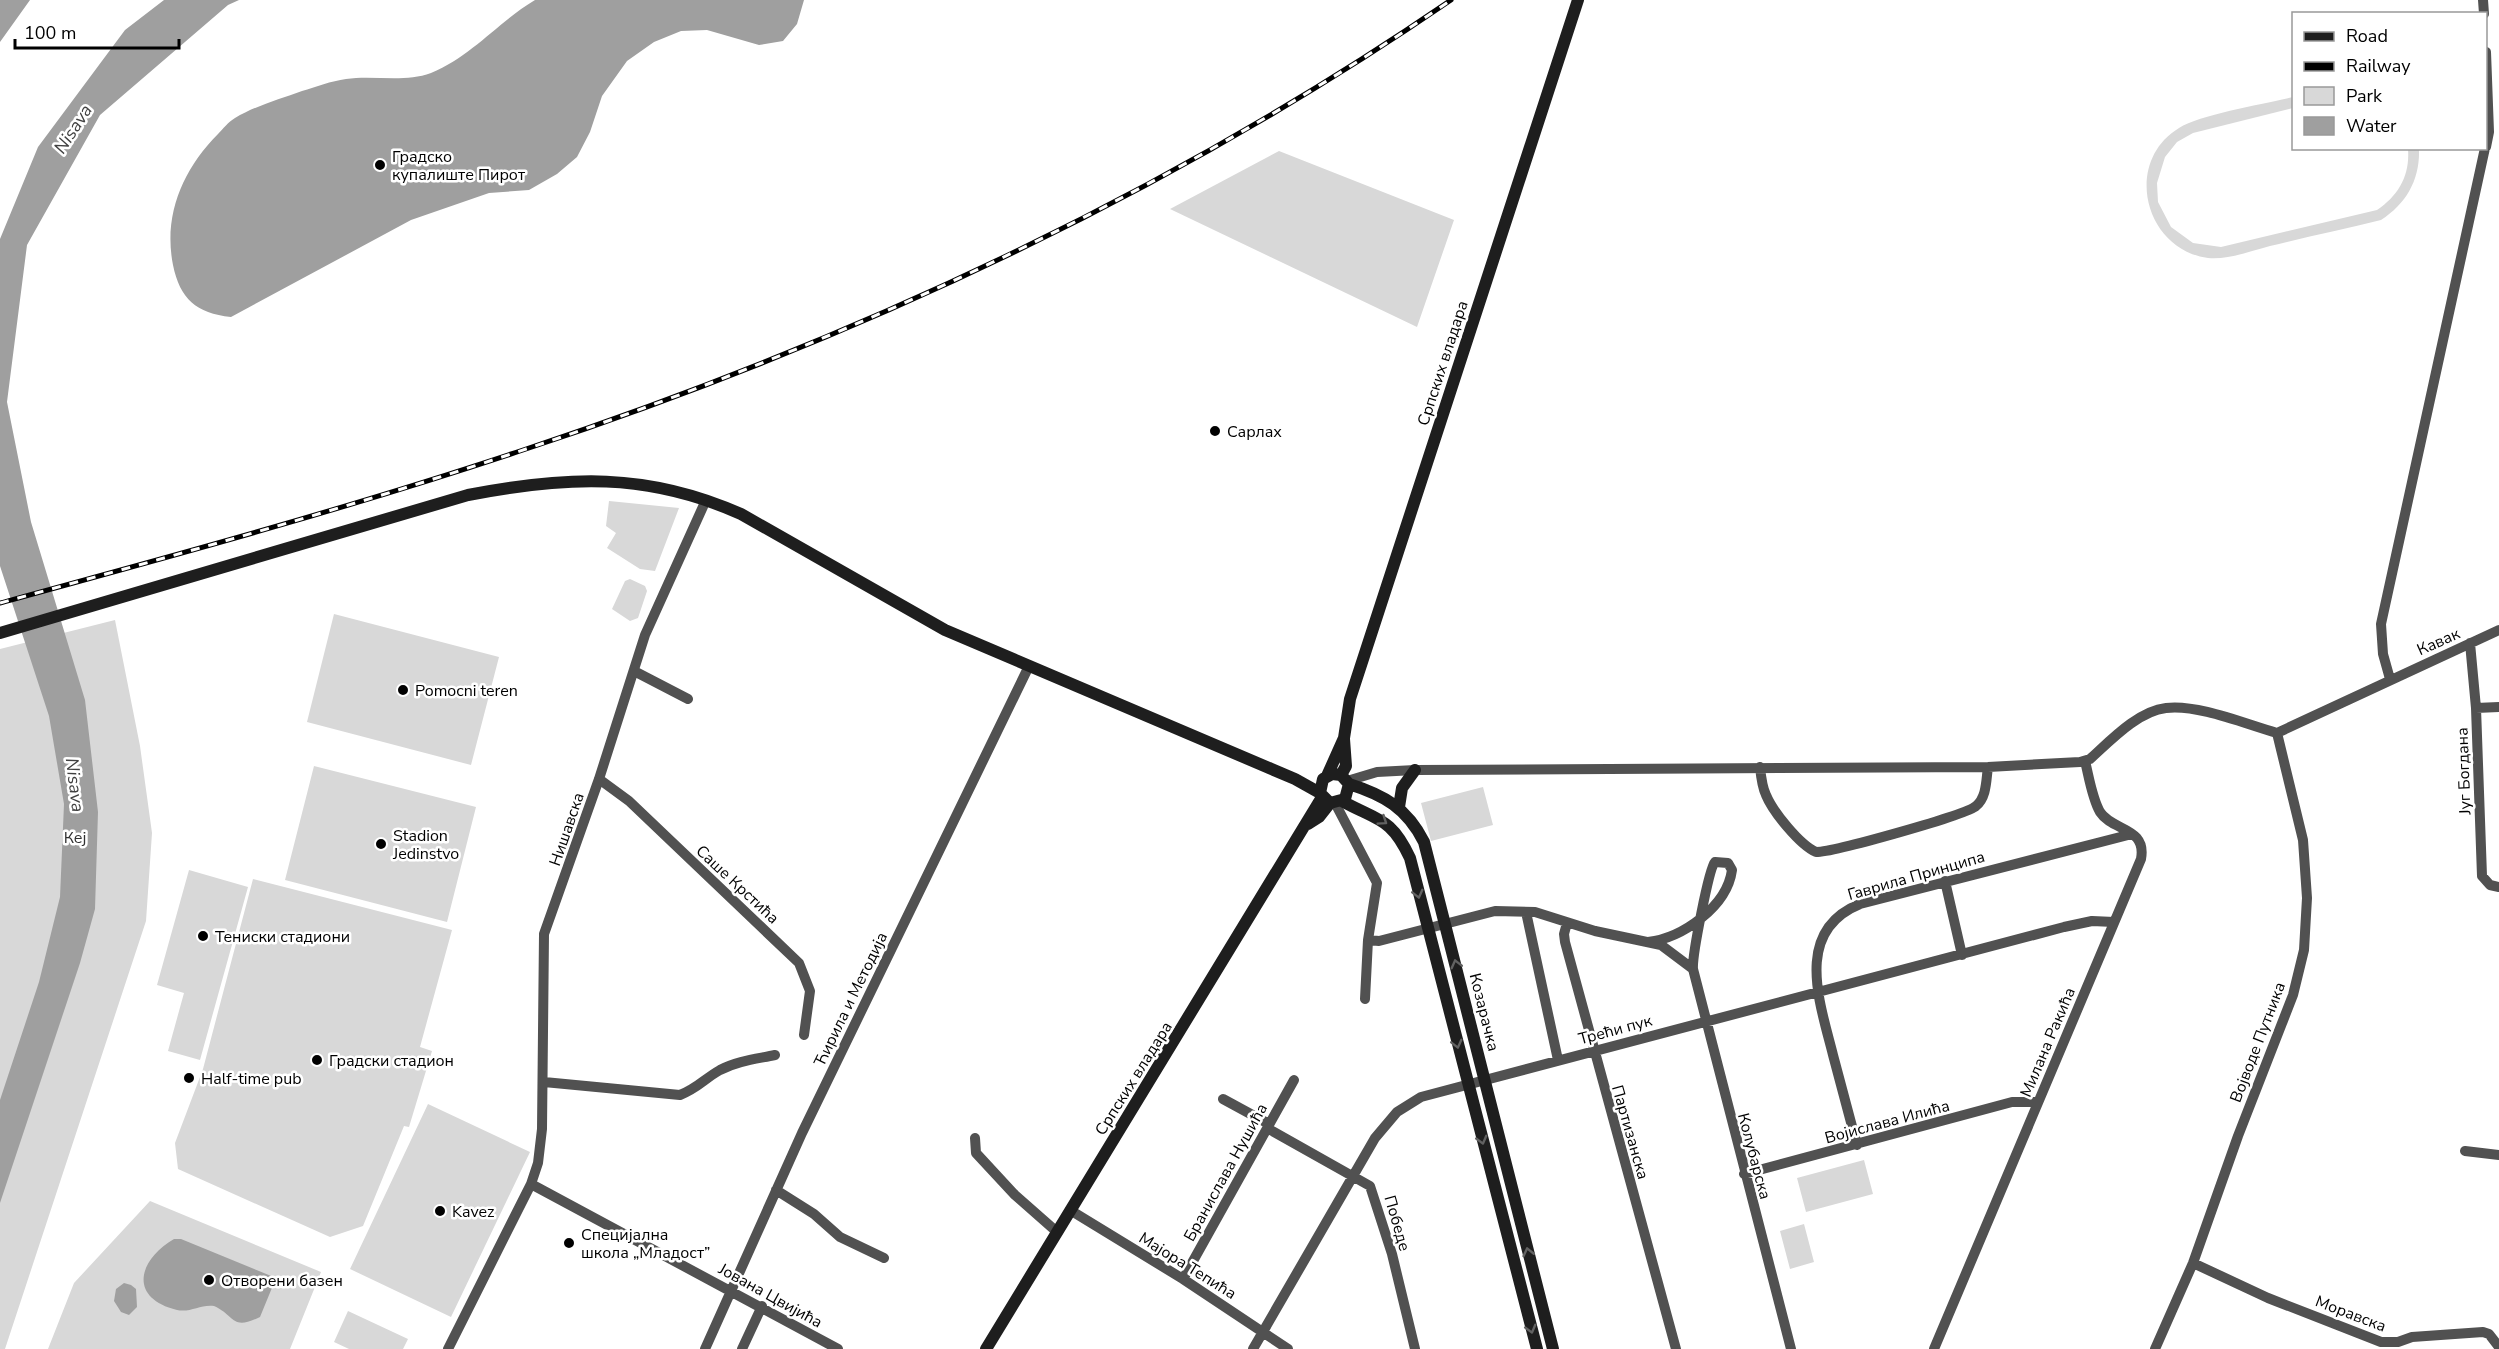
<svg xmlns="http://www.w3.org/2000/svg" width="2499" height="1349" viewBox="0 0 2499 1349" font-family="'Nunito Sans',sans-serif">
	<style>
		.green { fill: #d8d8d8 }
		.water { fill: #9f9f9f }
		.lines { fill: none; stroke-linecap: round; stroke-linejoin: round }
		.street { stroke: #515151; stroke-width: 10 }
		.secondary { stroke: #1e1e1e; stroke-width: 12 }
		.rail-casing { stroke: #000; stroke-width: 5 }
		.rail { stroke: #fff; stroke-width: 3; stroke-dasharray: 9; stroke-linecap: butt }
		.oneway { stroke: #626262 }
		.poi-dot { fill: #000; stroke: #fff; stroke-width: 2 }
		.labels { text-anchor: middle; stroke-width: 5; stroke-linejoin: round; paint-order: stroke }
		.poi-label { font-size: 16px; fill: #000; stroke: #fff; text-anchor: start }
		.street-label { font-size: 16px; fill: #000; stroke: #fff }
		.park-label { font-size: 16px; fill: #2f2f2f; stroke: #fff }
		.water-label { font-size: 18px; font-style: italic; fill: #404040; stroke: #fff }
	</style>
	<rect width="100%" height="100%" fill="#fff"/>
	<!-- green -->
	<path class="green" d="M2293,97v11l-100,25 -16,9 -12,15 -8,26 1,19 13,25 22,16 28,4 156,-37c22,-15 33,-35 31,-61h11c1,30 -12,54 -38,71 -37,9 -74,17 -111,26 -19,5 -42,14 -62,12 -64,-9 -85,-96 -29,-130 22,-14 86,-24 114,-31z
		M1279,151l175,69 -37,107 -247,-118z
		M609,501l70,7 -24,63 -15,-2 -33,-21 9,-15 -10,-7z
		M630,579l15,7 2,5 -9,27 -8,3 -18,-12 13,-28z
		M334,614l165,43 -28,108 -164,-43z
		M115,620l25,126 12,87 -6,88 -141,428h-5v-700z
		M314,766l162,41 -29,115 -162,-42z
		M1483,787l10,38 -62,16 -10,-38z
		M189,870l59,17 -48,173 -32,-9 16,-58 -27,-8z
		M253,879l199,51 -32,117 12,4 -23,76 -5,-1 -41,100 -33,11 -152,-68 -3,-26 28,-74z
		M428,1104l102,48 -79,165 -101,-48z
		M1864,1160l9,34 -67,18 -9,-34z
		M150,1201l171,71 -31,77h-242l26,-66z
		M1804,1224l10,38 -24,7 -10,-38z
		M348,1311l60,28 -5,10h-54l-15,-7z"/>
	<!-- water -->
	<path class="water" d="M0,0h30l-30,42z
		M164,0h75l-11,5 -128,110 -73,130 -20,157 24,120 54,178 13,112 -3,97 -15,54 -80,240v-103l39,-118 21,-85 4,-93 -15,-88 -49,-150v-327l38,-92 87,-117z
		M535,0h269l-7,24 -14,17 -24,4 -52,-15 -26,1 -27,11 -27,19 -25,35 -12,36 -13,25 -20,17 -28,16 -40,3 -78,27 -180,97c-35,-4 -51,-18 -58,-52 -10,-50 10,-96 45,-131 5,-5 10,-12 17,-16 20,-12 45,-19 67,-27 14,-4 29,-10 44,-12 28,-4 58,4 85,-6 41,-17 67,-51 104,-73z
		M174,1239h7l95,39 -16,39c-29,14 -24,-1 -46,-11 -13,-2 -24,7 -37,4 -49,-12 -39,-50 -3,-71z
		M124,1283l7,2 5,4 1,18 -8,8 -8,-3 -7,-11 2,-12z"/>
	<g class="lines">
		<!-- street -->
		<path class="street" d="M2483,0l1,14
			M2486,52l3,80 -3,15
			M2470,643l6,65 6,168 8,9 9,2
			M634,671l54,28
			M2390,679l-7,-25 -2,-30 104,-476
			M2476,708l23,-1
			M1760,767c1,10 2,20 6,28 7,17 34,50 50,57 18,0 150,-37 160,-46 11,-9 10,-26 12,-39
			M599,779l30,22 170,162 11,28 -6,44
			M1347,781l30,-9 38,-2 573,-3 92,-5 10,-3c20,-18 48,-48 76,-51 32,-4 79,16 111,25l222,-103
			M1335,803l42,80 -9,57 -3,59
			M1945,881l17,74
			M1526,912l32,148
			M1567,923l-3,11 1,8 111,407
			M1368,940l11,1 116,-30 40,1 60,19 66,14 32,24
			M1648,942c34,-4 79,-35 84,-72l-4,-7 -13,-1c-6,6 -23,94 -22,107l98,380
			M544,1082l136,13c18,-7 24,-16 40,-25 17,-9 36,-11 55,-15
			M1223,1099l46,25
			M1267,1128l103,58 22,68 23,95
			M975,1138l1,15 39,42 42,37
			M1857,1145c-8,-30 -16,-60 -24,-90 -13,-52 -40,-124 27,-151l272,-70
			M2465,1151l34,4
			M1744,1174l268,-72h26
			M531,1184l307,165
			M776,1190l38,24 26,23 44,21
			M1070,1210l113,69 105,70
			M2193,1263l75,35 113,44h17l14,-5 71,-5 6,2 10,13
			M1183,1279l111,-199
			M448,1349l83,-165 7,-21 4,-34 2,-195 55,-155 46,-144 61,-135
			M705,1349l97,-216 227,-467
			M742,1349l20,-43
			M1253,1349l122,-211 22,-26 24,-15 643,-170 28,-6 22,1
			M1934,1349l207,-490c6,-32 -29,-28 -41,-47 -8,-14 -11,-35 -15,-51
			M2155,1349l38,-86 45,-127 55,-141 11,-45 3,-52 -4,-58 -26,-107"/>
		<!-- secondary -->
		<path class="secondary" d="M0,633l468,-138c99,-19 179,-23 273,19l204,116 350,149 25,14 10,10 15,-4 4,-15 -8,-9 -9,-1 -9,5 -3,14
			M1341,775l5,-9 -2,-27
			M1327,776l17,-38 6,-39 228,-699
			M1349,784c35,11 58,24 75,58l129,507
			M1342,801c36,20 49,16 68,57l127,491
			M1399,807l3,-19 13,-18
			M1308,824l11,-7 11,-14
			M986,1349l336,-552"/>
		<!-- rail casing -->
		<g class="rail-casing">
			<path id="rail" d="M0,603c176,-48 353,-96 526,-154 325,-108 642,-255 925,-449"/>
		</g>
		<!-- rail -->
		<use href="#rail" class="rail"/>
	</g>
	<!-- one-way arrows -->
	<defs><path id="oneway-chevron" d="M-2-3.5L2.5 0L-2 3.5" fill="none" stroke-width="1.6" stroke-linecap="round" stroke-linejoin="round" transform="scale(1.5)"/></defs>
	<g class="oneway">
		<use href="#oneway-chevron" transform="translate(1383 821) rotate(34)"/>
		<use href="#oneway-chevron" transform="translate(1418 894) rotate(76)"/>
		<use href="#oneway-chevron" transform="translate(1456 964) rotate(-104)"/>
		<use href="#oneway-chevron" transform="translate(1457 1044) rotate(76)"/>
		<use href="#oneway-chevron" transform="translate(1482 1140) rotate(75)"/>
		<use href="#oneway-chevron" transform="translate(1528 1252) rotate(-103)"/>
		<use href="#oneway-chevron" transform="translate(1531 1329) rotate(75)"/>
	</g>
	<!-- markers -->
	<g class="poi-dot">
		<circle cx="380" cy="165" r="6"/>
		<circle cx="1215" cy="431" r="6"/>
		<circle cx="403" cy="690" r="6"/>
		<circle cx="381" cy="844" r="6"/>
		<circle cx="203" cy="936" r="6"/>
		<circle cx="317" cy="1060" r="6"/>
		<circle cx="189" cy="1078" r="6"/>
		<circle cx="440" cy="1211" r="6"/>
		<circle cx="569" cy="1243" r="6"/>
		<circle cx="209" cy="1280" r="6"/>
	</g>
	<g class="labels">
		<!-- poi labels -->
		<g class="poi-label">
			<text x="392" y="162">Градско<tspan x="392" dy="18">купалиште Пирот</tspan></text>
			<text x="1227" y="437">Сарлах</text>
			<text x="415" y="696">Pomocni teren</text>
			<text x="393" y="841">Stadion<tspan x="393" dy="18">Jedinstvo</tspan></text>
			<text x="215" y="942">Тениски стадиони</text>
			<text x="329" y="1066">Градски стадион</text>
			<text x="201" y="1084">Half-time pub</text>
			<text x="452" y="1217">Kavez</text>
			<text x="581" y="1240">Специјална<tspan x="581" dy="18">школа „Младост”</tspan></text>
			<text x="221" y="1286">Отворени базен</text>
		</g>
		<!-- street labels -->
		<g class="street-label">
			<text transform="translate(1442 363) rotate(-72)" y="6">Српских владара</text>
			<text transform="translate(2438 641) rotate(-24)" y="6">Кавак</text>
			<text transform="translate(2463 771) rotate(-92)" y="6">Југ Богдана</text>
			<text transform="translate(566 829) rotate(-71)" y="6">Нишавска</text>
			<text transform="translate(1916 875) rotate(-16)" y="6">Гаврила Принципа</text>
			<text transform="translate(738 884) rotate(43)" y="6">Саше Крстића</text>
			<text transform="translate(850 999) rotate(-64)" y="6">Ћирила и Методија</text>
			<text transform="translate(1485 1012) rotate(76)" y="6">Козарачка</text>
			<text transform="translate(1615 1029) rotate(-15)" y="6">Трећи пук</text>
			<text transform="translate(2047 1042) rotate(-67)" y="6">Милана Ракића</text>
			<text transform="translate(2257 1042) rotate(-69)" y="6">Војводе Путника</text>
			<text transform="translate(1133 1078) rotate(-58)" y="6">Српских владара</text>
			<text transform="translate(1887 1121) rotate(-15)" y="6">Војислава Илића</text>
			<text transform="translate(1631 1132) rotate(74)" y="6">Партизанска</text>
			<text transform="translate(1755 1156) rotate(75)" y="6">Колубарска</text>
			<text transform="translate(1225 1172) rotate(-61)" y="6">Бранислава Нушића</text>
			<text transform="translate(1398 1223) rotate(74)" y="6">Победе</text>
			<text transform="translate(1188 1265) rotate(32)" y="6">Мајора Тепића</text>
			<text transform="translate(771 1295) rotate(29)" y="6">Јована Цвијића</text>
			<text transform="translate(2351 1313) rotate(21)" y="6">Моравска</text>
		</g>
		<!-- park labels -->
		<g class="park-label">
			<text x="75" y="843">Кеј</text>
		</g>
		<!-- water labels -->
		<g class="water-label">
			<text transform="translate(73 129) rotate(-57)" y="6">Nisava</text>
			<text transform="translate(75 785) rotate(83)" y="6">Nisava</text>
		</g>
	</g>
	<!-- legend -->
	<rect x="2292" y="12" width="195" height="138" fill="#ffffff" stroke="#999999" stroke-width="1.5"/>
	<rect x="2304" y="32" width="30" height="9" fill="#1e1e1e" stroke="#999999" stroke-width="1.5"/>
	<text x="2346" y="42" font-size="18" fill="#000000">Road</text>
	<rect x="2304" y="62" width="30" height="9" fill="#000000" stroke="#999999" stroke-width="1.5"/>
	<text x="2346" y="72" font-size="18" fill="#000000">Railway</text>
	<rect x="2304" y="87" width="30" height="18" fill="#d8d8d8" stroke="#999999" stroke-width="1.5"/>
	<text x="2346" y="102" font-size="18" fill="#000000">Park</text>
	<rect x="2304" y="117" width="30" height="18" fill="#9f9f9f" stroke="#999999" stroke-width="1.5"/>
	<text x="2346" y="132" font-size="18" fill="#000000">Water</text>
	<!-- scale -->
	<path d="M15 39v9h164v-9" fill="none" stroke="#000000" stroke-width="3"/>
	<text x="24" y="39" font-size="18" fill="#000000" stroke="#ffffff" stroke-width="4.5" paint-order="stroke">100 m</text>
</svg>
